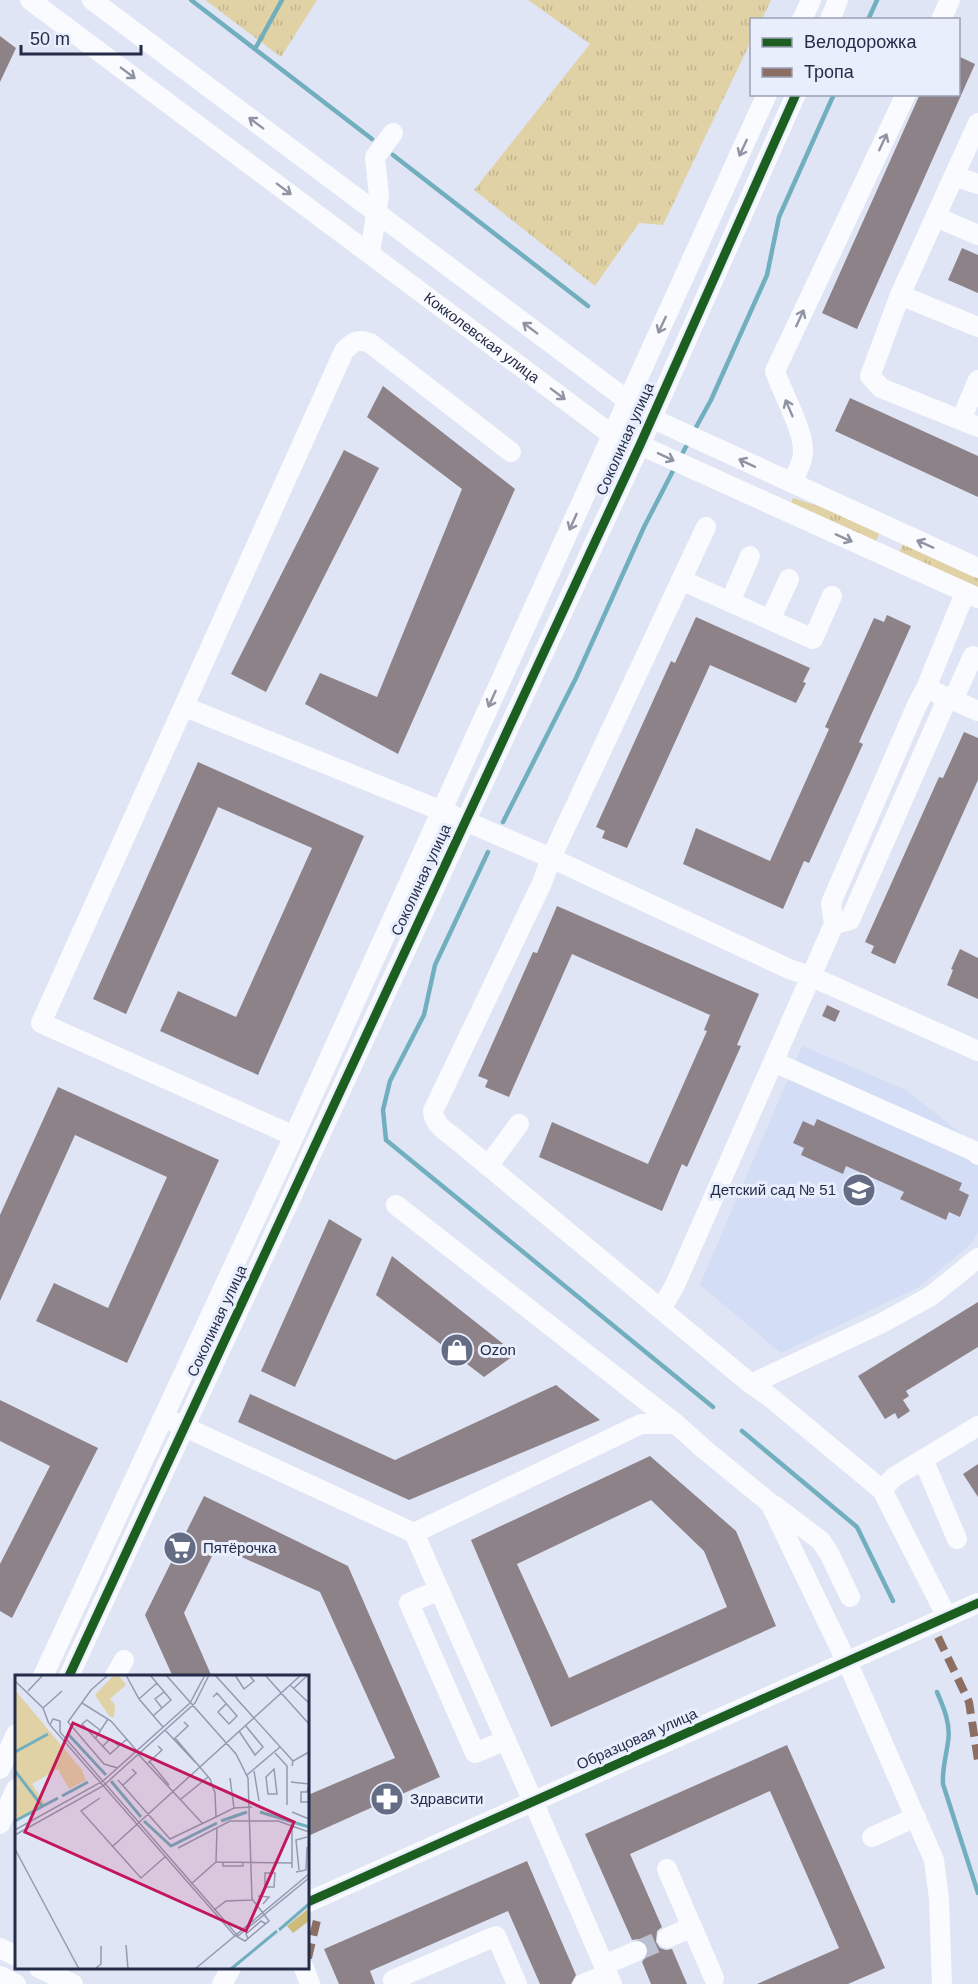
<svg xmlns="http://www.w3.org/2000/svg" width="978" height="1984" viewBox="0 0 978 1984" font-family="Arial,sans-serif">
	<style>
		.built { fill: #d4ddf6 }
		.grass { fill: url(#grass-tufts) }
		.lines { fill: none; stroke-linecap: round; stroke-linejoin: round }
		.stream { stroke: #72afbe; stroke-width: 4.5 }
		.building { fill: #8d8288; fill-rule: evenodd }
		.minor-tunnel { stroke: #bac0d2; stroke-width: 20; stroke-dasharray: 20 10; stroke-linecap: butt }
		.minor { stroke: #fafbfe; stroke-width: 20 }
		.quiet { stroke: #8d6e63; stroke-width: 8; stroke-dasharray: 15 8; stroke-linecap: butt }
		.cycleway-casing { stroke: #e9eefd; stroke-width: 13 }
		.cycleway { stroke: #1b5e20; stroke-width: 9 }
		.oneway { stroke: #8f94a3 }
		.labels { text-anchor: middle; stroke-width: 6; stroke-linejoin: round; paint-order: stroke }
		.street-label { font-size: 15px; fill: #242c48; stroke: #e9eefd }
		.poi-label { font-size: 15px; fill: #242c48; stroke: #e9eefd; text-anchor: start }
		.inset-river { fill: none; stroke: #72afbe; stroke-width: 3 }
		.inset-road { fill: none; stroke: #949bb0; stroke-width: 1.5 }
		.view { fill: #c2185b; fill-opacity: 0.15; stroke: #c2185b; stroke-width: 3 }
		.inset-edge { fill: none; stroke: #242c48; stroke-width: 3 }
	</style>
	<defs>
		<pattern id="grass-tufts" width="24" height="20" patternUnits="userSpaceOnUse" patternTransform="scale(1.5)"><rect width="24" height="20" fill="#e1d2a6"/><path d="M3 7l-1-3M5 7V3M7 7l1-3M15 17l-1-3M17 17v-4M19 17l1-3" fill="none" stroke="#c1b490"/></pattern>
	</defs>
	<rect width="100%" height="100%" fill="#dfe5f5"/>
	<!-- built -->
	<path class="built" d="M802,1046l104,44 72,57v86l-8,12 -51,42 -138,66 -81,-68z"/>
	<!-- grass -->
	<path class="grass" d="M205,0h112l-36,57z
		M528,0h243l-9,19 -10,1 -1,21 -88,184 -24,-2 -44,63 -121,-96 116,-146z
		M793,498l44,14 43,20 -4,9 -85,-38z
		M904,542l74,33v12l-79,-35z"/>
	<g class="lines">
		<!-- stream -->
		<path class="stream" d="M191,0l181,139
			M868,20l9,-20
			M255,49l27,-49
			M393,155l195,151
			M694,431l17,-31 56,-125 12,-58 55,-123
			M680,458l9,-17
			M503,822l73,-144 68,-151 32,-62
			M488,852l-53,113 -11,50 -34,66 -7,29 3,30 327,267
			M742,1431l115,96 36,74
			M937,1692c7,16 14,33 11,50 -2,15 -6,27 -5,42l35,109"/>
	</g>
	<!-- building -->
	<path class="building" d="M0,36l16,12 -16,34z
		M958,56l17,8 -118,265 -35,-16 98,-219h38z
		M962,248l16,7v38l-30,-13z
		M383,386l132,103 -117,265 -93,-50 15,-31 57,24 85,-208 -95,-72z
		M850,398l128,58v41l-143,-66z
		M344,450l35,18 -113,224 -35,-18z
		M887,615l24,11 -52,116 4,2 -54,119 -5,-2 -21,48 -100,-45 13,-36 74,33 59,-132 -4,-2 49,-109 10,4z
		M696,617l114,51 -7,14 3,1 -10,20 -86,-38 -83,183 -25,-10 3,-7 -9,-4 75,-166 4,2z
		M964,732l14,6v42l-83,184 -24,-11 3,-7 -9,-4 74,-165 4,1z
		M198,762l166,74 -106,239 -98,-44 18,-40 58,26 76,-169 -94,-41 -92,207 -33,-15z
		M557,906l202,88 -22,51 4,1 -54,121 -5,-3 -20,47 -123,-54 13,-35 96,42 59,-133 -3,-1 6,-15 -138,-61 -63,143 -24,-10 3,-7 -10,-4 55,-124 4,1z
		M960,949l18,9v41l-31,-14 6,-15 -2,-1z
		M827,1005l13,6 -5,11 -13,-6z
		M58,1087l161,73 -92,203 -91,-42 18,-38 54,25 59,-131 -92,-42 -75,166v-86z
		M817,1119l145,64 -3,7 10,5 -9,22 -11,-5 -3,8 -46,-21 4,-7 -58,-26 -3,8 -42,-19 3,-7 -11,-5 10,-22 11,5z
		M329,1219l33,20 -67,148 -34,-16z
		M392,1256l124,98 -32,23 -108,-82z
		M978,1302v45l-72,44 3,5 -6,4 7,11 -12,8 -3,-6 -10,6 -27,-43z
		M556,1385l44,35 -191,80 -171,-78 12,-28 145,66z
		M0,1400l98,48 -86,170 -12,-7v-47l50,-98 -50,-25z
		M650,1456l86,75 40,95 -225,101 -80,-187zM651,1500l53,51 23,56 -158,71 -52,-114z
		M978,1464v33l-15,-23z
		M204,1496l144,70 92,211 -132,59v-41l87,-37 -75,-166 -103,-46 -33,67 28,64h-39l-28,-62z
		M787,1745l98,223 -37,16h-91l82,-36 -69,-157 -140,63 32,73 -5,4 -1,11 4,6 6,2 6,-1 15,35h-36l-9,-22 7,-9 -1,-7 -9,-7 -7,1 -47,-106z
		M527,1861l49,114 -5,9h-31l-32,-73 -138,60 5,13h-36l-15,-35z"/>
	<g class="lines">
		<!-- minor-tunnel -->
		<path class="minor-tunnel" d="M637,1951l30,-13"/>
		<!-- minor -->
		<g class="minor">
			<path id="s1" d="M30,0l582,435 28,10 338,153"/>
			<path d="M92,0l559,418 327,150"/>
			<path d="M802,20l9,-20"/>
			<path d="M830,20l8,-20"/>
			<path d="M941,20l9,-20"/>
			<path d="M978,123l-78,172 -30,81 11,12 97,39"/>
			<path d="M954,176l24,8"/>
			<path d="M936,217l42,18"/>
			<path d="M370,253l9,-57 -4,-39 18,-24"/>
			<path d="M900,295l78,32"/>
			<path d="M961,420l17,-40"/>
			<path d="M792,483c4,-10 11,-20 11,-31 1,-22 -21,-59 -28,-81l131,-277"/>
			<path d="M706,527l-155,331 -9,25 -109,228c1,13 10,18 19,25l299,248"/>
			<path d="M681,580l132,59 19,-43"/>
			<path d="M730,602l20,-46"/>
			<path d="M770,620l19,-41"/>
			<path d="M937,693l41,18"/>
			<path d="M953,700l20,-44"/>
			<path d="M185,707l257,104 109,47 238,111 21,7 168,75"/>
			<path d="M834,924l16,-4 98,-223"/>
			<path d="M774,1062l200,89 4,4"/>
			<path d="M294,1136l-253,-113 303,-672c9,-9 13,-13 26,-8l141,109"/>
			<path d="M488,1166l31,-42"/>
			<path d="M396,1205l280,219 29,26 65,53 83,172 81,185 5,39 3,85"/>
			<path d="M661,1309l14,-24 159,-361 -3,-21 86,-198 9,-17 39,-95"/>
			<path d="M174,1422l240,111 125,282 73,169"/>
			<path d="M923,1459l34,80"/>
			<path d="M882,1490l12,-13 84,-51"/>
			<path d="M775,1506l46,35 9,14 20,42"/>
			<path d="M414,1533l227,-109h35"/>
			<path d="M439,1590l-30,13 66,150 31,-13"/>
			<path d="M947,1617l-65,-127 -112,-93 -19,-13 131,-61 49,-27 47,-38"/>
			<path d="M43,1676l251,-540 473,-1042"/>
			<path d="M69,1676l571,-1231 156,-351"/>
			<path d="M115,1676l9,-16"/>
			<path d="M0,1769l16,-35"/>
			<path d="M0,1824l16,-35"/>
			<path d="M872,1837l44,-20"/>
			<path d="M667,1869l47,109"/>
			<path d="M308,1902l670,-299"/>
			<path d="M667,1938l25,-11"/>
			<path d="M0,1948l16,8"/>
			<path d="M604,1965l33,-14"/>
			<path d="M39,1968l34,16"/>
			<path d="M304,1968l6,16"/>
			<path d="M0,1976l16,8"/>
			<path d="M222,1984l9,-16"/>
			<path d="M395,1984l-2,-4 103,-44 21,48"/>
			<path d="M583,1984l24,-10"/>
		</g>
		<!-- quiet -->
		<path class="quiet" d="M938,1637l31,65 9,58
			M308,1958l10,-42
			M305,1969v-1"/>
		<!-- cycleway casing -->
		<g class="cycleway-casing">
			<path id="cycleway" d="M69,1676l571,-1231 156,-351
				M308,1902l670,-299"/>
		</g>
		<!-- cycleway -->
		<use href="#cycleway" class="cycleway"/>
	</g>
	<!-- one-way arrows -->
	<defs><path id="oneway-shaft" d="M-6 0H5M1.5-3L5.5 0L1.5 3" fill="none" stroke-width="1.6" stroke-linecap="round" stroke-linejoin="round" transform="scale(1.5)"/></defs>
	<g class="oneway">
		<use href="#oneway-shaft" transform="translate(128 73) rotate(37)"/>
		<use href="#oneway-shaft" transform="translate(256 123) rotate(-143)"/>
		<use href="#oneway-shaft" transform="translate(883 142) rotate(-65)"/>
		<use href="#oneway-shaft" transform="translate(743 148) rotate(115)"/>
		<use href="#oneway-shaft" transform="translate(284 189) rotate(37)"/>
		<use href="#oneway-shaft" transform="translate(800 318) rotate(-65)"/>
		<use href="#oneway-shaft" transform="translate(662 325) rotate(115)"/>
		<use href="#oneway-shaft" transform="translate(530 328) rotate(-143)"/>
		<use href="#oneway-shaft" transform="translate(558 394) rotate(37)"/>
		<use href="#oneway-shaft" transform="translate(789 408) rotate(-113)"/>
		<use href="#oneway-shaft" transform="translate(666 457) rotate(25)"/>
		<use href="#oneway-shaft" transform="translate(747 463) rotate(-155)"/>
		<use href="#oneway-shaft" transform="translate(573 522) rotate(114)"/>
		<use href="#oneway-shaft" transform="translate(844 538) rotate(24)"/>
		<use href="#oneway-shaft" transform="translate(925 544) rotate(-156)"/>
		<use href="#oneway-shaft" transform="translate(492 699) rotate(114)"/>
	</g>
	<!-- icons -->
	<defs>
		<g id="school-disc" transform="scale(1.725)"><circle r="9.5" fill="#656d85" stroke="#e9eefd"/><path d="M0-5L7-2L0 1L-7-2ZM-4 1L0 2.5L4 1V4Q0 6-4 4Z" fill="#fff"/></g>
		<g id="shop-disc" transform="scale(1.725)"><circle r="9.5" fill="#656d85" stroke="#e9eefd"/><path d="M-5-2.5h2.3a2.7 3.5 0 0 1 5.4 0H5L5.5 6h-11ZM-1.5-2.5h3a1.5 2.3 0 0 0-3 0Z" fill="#fff"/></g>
		<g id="supermarket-disc" transform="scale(1.725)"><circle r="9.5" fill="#656d85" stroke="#e9eefd"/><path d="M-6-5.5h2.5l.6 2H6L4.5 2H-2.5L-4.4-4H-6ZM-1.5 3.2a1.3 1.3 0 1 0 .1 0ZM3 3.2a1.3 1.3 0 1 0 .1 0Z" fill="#fff"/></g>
		<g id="pharmacy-disc" transform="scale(1.725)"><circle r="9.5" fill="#656d85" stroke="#e9eefd"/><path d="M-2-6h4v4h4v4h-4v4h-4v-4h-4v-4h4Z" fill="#fff"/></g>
	</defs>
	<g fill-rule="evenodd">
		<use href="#school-disc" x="859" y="1190"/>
		<use href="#shop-disc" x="457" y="1350"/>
		<use href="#supermarket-disc" x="180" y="1548"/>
		<use href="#pharmacy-disc" x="387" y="1799"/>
	</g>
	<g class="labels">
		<!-- street labels -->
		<g class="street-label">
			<text dy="5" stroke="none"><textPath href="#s1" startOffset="564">Кокколевская улица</textPath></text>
			<text transform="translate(625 439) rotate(-66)" y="5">Соколиная улица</text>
			<text transform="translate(421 880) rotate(-65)" y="5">Соколиная улица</text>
			<text transform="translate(217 1321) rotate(-65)" y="5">Соколиная улица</text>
			<text transform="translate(637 1739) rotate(-24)" y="5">Образцовая улица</text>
		</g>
		<!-- poi labels -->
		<g class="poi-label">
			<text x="836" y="1195" text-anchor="end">Детский сад № 51</text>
			<text x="480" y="1355">Ozon</text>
			<text x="203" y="1553">Пятёрочка</text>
			<text x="410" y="1804">Здравсити</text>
		</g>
	</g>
	<!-- overview -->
	<g transform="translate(15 1675)">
		<rect width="294" height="294" fill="#dfe5f5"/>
		<path d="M0,15l67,80 4,10 -17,9 -11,-20 -26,15 13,20 -30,16z" fill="#e1d2a6"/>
		<path d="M294,233v13l-16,12 -6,-7z" fill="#cdbb7a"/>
		<path d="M98,1l7,1 6,8 -16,14 5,6 -1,12h-4l-15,-22z" fill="#e1d2a6"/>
		<path class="inset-river" d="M53,59l38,41M0,77l33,-18M0,96l27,35M96,106l30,36M47,121l26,-14M245,137l49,15M0,146l43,-23M129,146l27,25 46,-23M206,146l26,-9M264,255l30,-26M216,294l46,-38"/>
		<path class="inset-road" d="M93,0l-17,15 -23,32 36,42 14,4M111,0l13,24 24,28M135,0l21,25 -18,16M151,0l70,79 12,24 4,121 17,22 -24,20 -11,-6 -184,-210 3,-6 7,2v11l178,204M200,0l78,86M220,0l9,14 10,-8 -5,-6M250,0l44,49M0,6l28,27 6,16M275,10l19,18M279,13l14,-13M13,16l15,-16M198,22l4,-4 20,23 -8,8 -11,-12 8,-8M124,24l18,-16M67,28l29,18 26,30M28,33l19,-17M147,33l-7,-9 9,-7M85,55l-13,-10 -5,4 28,30 17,-15M150,55l30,32M224,56l16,24 8,-8 -18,-22M160,63l35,41 5,14 1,24 18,-9 18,-1M80,64l13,-20M159,64l14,-13 -4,-4M87,72l8,-8 9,7M260,78l12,13v39M123,79l65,70M134,86l20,24M133,88l14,-13 -4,-4M277,91l1,-5 16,-9M259,94l3,25h-9l-2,-17zM239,96l5,30M232,100l33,-28M215,103l4,30M103,105l52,59 46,-22M276,107l18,2M108,110l13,-12 -4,-4M294,110l-2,7h-6v10h8M85,123l-19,13 60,67 25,-22M166,124l27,-22M277,137l17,7M277,151v42M0,155l88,-49 87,-78 15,-28M0,160l88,-49 92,-83 14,-28M97,172l189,-172M163,173l52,-27h48l31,11M0,174l64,120M201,187l1,-34M208,187v4h20v-4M284,195l-3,-30 11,-3M281,197l10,-2 1,-23M250,198h10l-1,14h-9zM176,209l25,-22 76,1M243,221l11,1 -6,7M199,235l12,-9 26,-1M223,261l71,-58M233,264l-2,-5 15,-13 5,3M111,270l2,24M80,294l6,-5v-18M180,294l114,-95"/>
		<path class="view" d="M58,48l221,99 -48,109 -221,-99z"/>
		<rect width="294" height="294" class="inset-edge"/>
	</g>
	<!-- legend -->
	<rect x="750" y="18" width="210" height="78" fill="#e9eefd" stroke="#9aa0b5" stroke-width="1.5"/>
	<rect x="762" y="38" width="30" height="9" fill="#1b5e20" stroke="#9aa0b5" stroke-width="1.5"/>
	<text x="804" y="48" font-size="18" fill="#242c48">Велодорожка</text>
	<rect x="762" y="68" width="30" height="9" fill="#8d6e63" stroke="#9aa0b5" stroke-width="1.5"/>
	<text x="804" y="78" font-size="18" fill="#242c48">Тропа</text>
	<!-- scale -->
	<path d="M21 45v9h120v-9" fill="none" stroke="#242c48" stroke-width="3"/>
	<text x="30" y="45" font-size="18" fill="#242c48" stroke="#e9eefd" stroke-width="4.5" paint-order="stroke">50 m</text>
</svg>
